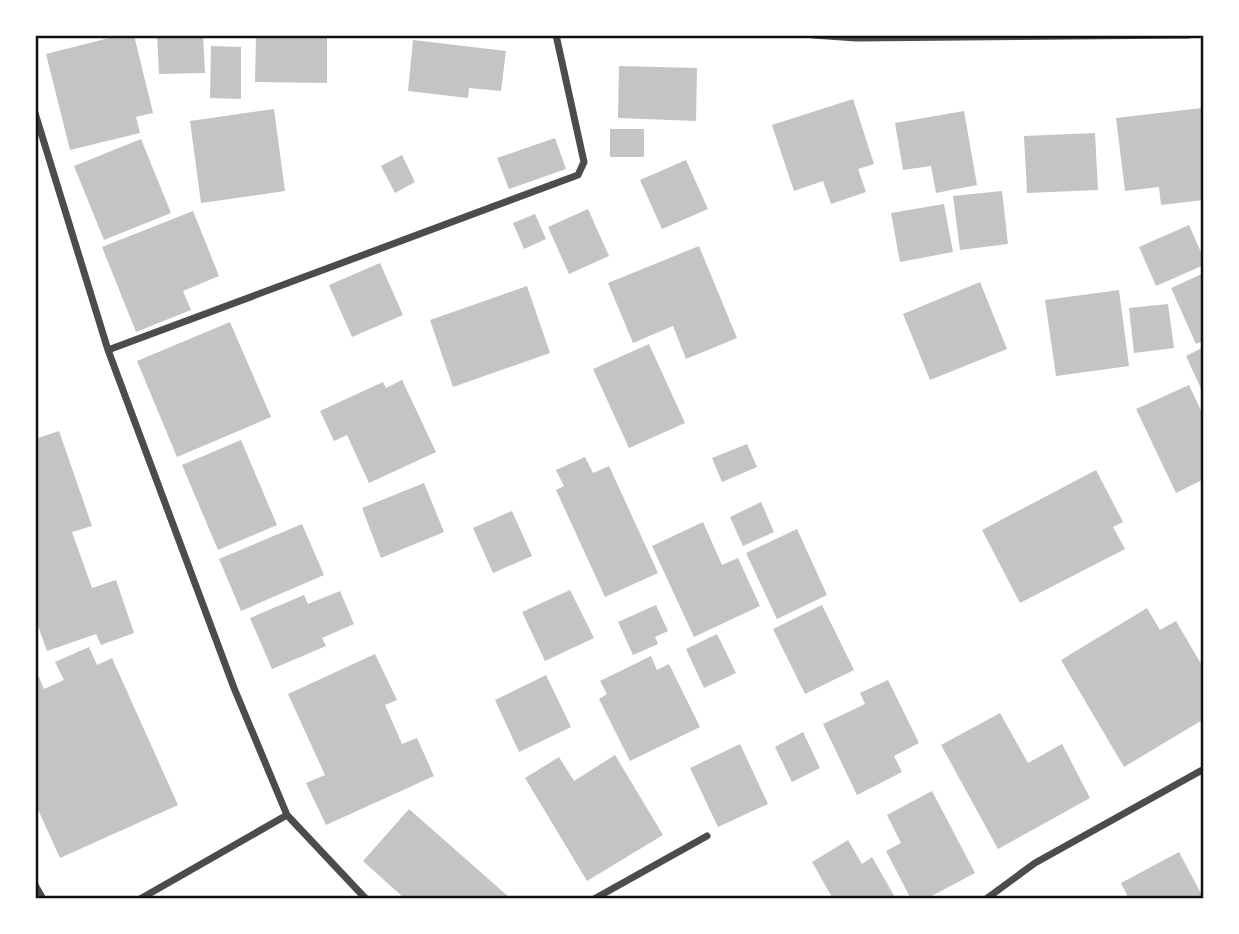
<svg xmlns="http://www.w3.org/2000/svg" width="1239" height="934" viewBox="0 0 1239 934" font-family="'Fira Sans Condensed',sans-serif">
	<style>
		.building { fill: #c4c4c4 }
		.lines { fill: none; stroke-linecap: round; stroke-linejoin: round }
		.minor { stroke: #4c4c4c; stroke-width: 7 }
		.neatline { fill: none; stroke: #111; stroke-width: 2.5 }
	</style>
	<rect width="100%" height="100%" fill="#fff"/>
	<!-- building -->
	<path class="building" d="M121,35h13l19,78 -17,4 4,16 -70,17 -24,-96z
		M157,35h46l2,38 -46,1z
		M256,35h71v48l-72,-1z
		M413,40l93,11 -5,40 -32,-3 -1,10 -60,-7z
		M211,46l30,1v52l-31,-1z
		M619,66l78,2 -1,53 -78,-3z
		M853,99l21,65 -16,5 8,23 -35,12 -8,-23 -29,10 -22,-66z
		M1202,108l2,92 -43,5 -2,-18 -34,4 -9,-73z
		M274,109l11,82 -84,12 -11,-82z
		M964,111l13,74 -41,8 -5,-27 -28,4 -8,-47z
		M610,129h34v28h-34z
		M1095,133l3,57 -71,3 -3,-57z
		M555,138l11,31 -57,20 -12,-31z
		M141,139l30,74 -67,27 -30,-74z
		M402,155l13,27 -20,11 -14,-27z
		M686,160l22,49 -46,20 -22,-49z
		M1002,191l6,53 -48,6 -7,-54z
		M944,204l9,48 -53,10 -9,-49z
		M588,209l21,47 -40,18 -21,-47z
		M193,211l26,65 -36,15 8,19 -55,22 -34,-85z
		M535,214l11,25 -22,10 -11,-26z
		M1189,225l15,34v6l-48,21 -17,-39z
		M699,246l38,92 -51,21 -13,-33 -40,17 -25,-60z
		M380,263l23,52 -51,22 -23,-52z
		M1204,273v68l-8,3 -25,-56z
		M980,282l27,67 -77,31 -27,-66z
		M527,286l23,67 -97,34 -23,-67z
		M1119,290l10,76 -73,10 -11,-76z
		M1168,304l6,44 -40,5 -5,-45z
		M230,322l41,95 -94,40 -40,-96z
		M649,344l36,79 -56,25 -36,-79z
		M1204,347v48l-18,-39z
		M402,380l34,72 -67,31 -22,-48 -13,6 -14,-30 63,-29 3,6z
		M1189,385l15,32v62l-28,14 -40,-84z
		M59,431l33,95 -20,6 20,56 24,-8 18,53 -33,12 -5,-11 -49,17 -12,-33v-179z
		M241,440l36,85 -59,25 -36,-85z
		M747,444l10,23 -35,15 -10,-24z
		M585,457l8,16 16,-7 49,107 -53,24 -49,-107 8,-4 -8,-16z
		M1096,470l27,52 -10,5 12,22 -105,54 -38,-73z
		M424,483l20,49 -63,26 -19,-50z
		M761,502l13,30 -31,14 -13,-29z
		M512,511l20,45 -39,17 -20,-45z
		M703,522l19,43 16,-7 22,48 -66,31 -42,-91z
		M302,524l22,51 -83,36 -22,-52z
		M797,529l30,66 -50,24 -31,-66z
		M570,590l24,48 -49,23 -23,-49z
		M340,591l14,33 -32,14 4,8 -54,23 -22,-51 54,-23 4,9z
		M656,605l12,26 -13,6 3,7 -25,11 -15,-33z
		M822,605l32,65 -49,24 -32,-65z
		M1147,608l13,22 16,-9 28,48v50l-80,48 -63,-107z
		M717,634l19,39 -32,15 -18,-39z
		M89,647l8,18 15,-7 66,147 -118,53 -25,-55v-135l9,21 20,-9 -9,-18z
		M375,654l22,46 -12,5 17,39 15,-6 17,38 -108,49 -20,-42 19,-8 -37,-81z
		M651,656l6,14 12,-6 31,63 -70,34 -31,-62 8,-5 -7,-13z
		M546,675l25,52 -52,25 -24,-52z
		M888,680l31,63 -25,13 8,16 -45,23 -34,-71 42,-20 -5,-11z
		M1000,713l28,50 34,-19 28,54 -92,51 -57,-104z
		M803,732l17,36 -28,14 -17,-35z
		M740,744l28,60 -50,23 -28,-59z
		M615,755l48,80 -76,46 -62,-103 34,-21 15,24z
		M932,791l43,82 -49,26h-15l-25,-48 15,-8 -14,-28z
		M409,809l102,90h-106l-42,-38z
		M848,840l14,24 10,-7 24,42h-63l-21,-37z
		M1179,852l25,47h-75l-8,-16z"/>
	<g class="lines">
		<!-- minor -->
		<path class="minor" d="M813,35l43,3 333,-3
			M35,113l73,237 126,338 53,127 79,84
			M108,350l470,-175 6,-13 -28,-127
			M35,885l8,14
			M140,899l147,-84
			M594,899l113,-63
			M986,899l49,-36 169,-94"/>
	</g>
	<!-- border -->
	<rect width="1239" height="934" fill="none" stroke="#ffffff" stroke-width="74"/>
	<rect x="37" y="37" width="1165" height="860" class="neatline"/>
</svg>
